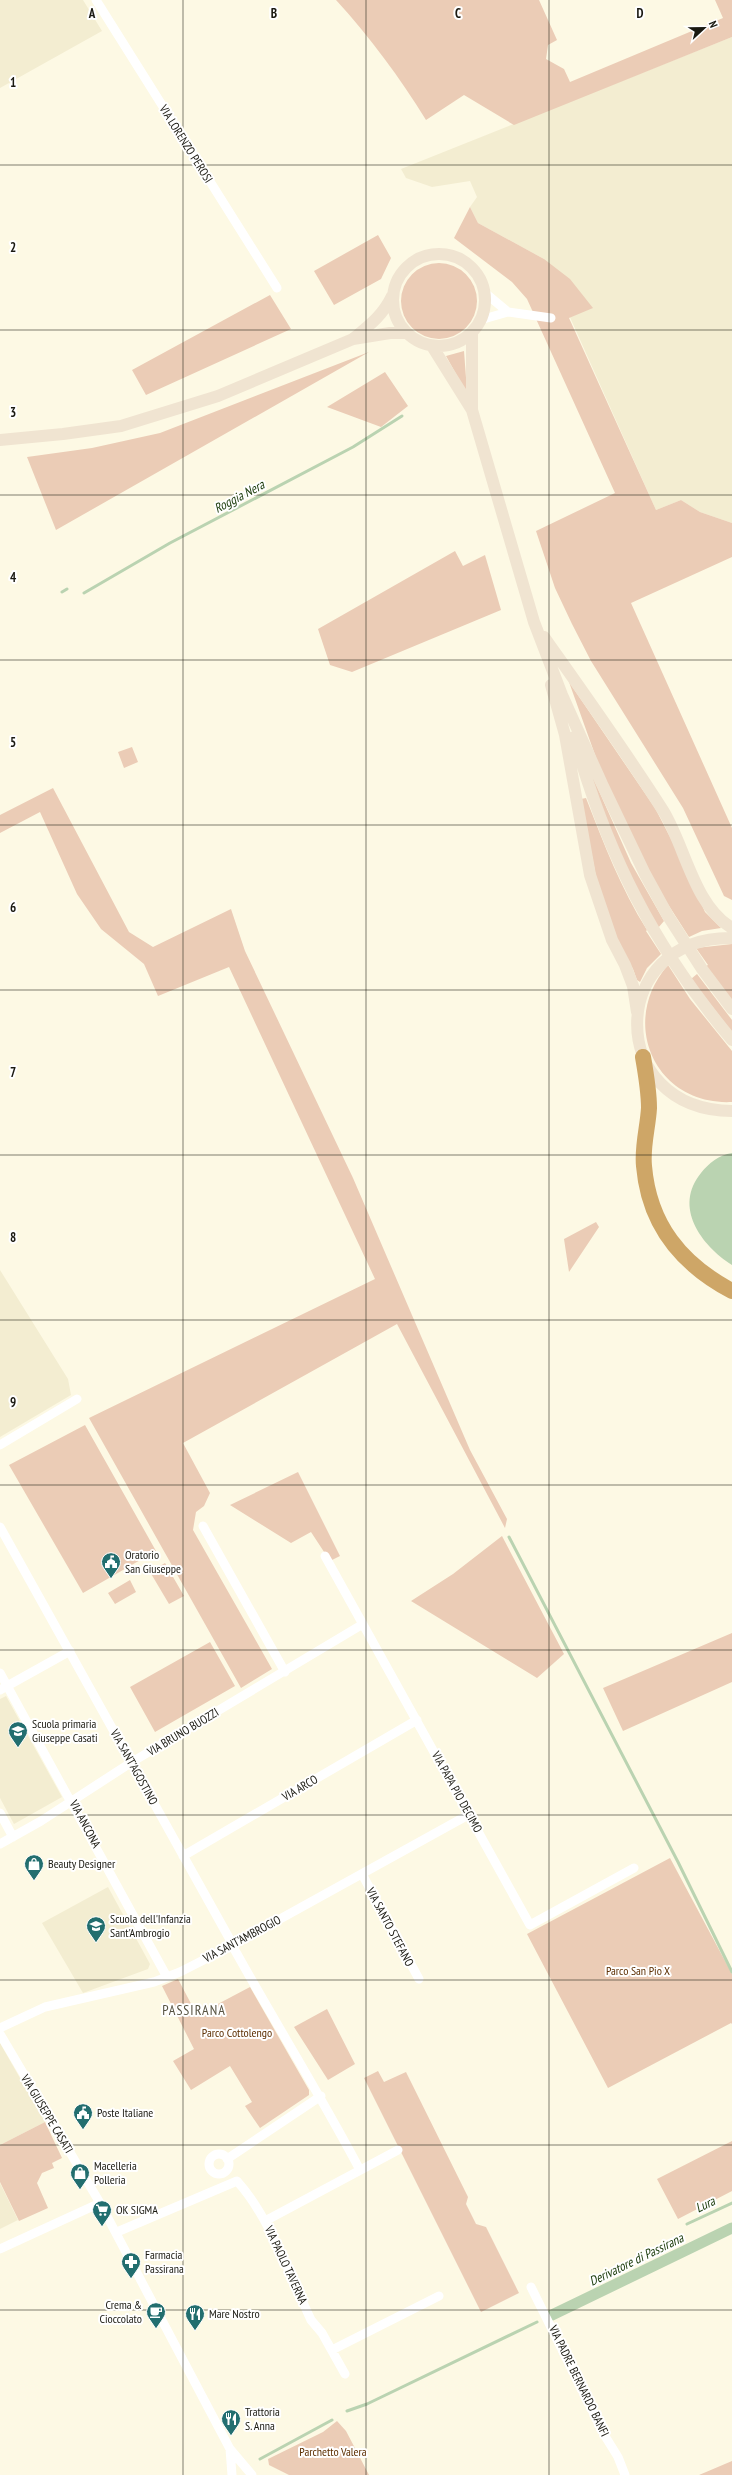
<svg xmlns="http://www.w3.org/2000/svg" width="732" height="2475" viewBox="0 0 732 2475" font-family="'PT Sans Narrow',sans-serif">
	<style>
		.built { fill: #f3edd1 }
		.green { fill: #ebccb6 }
		.water { fill: #bad3b1 }
		.lines { fill: none; stroke-linecap: round; stroke-linejoin: round }
		.stream { stroke: #bad3b1; stroke-width: 3 }
		.canal { stroke: #bad3b1; stroke-width: 11 }
		.street { stroke: #fff; stroke-width: 9 }
		.secondary { stroke: #f0e4d1; stroke-width: 12 }
		.highway { stroke: #cea667; stroke-width: 16 }
		.grid { fill: none; stroke: #1a1911; stroke-width: 1; stroke-opacity: 0.55 }
		.labels { text-anchor: middle; stroke-width: 4; stroke-linejoin: round; paint-order: stroke }
		.street-label { font-size: 12px; fill: #1a1911; stroke: #fff }
		.poi-label { font-size: 12px; fill: #1a1911; stroke: #fff; text-anchor: start }
		.park-label { font-size: 12px; fill: #5d2f02; stroke: #fff }
		.water-label { font-size: 13px; font-style: italic; fill: #183908; stroke: #fff }
		.quarter-label { font-size: 14px; letter-spacing: 1px; fill: #565241; stroke: #fff }
		.grid-label { font-size: 13px; text-anchor: middle; font-weight: bold; fill: #1a1911; stroke: #fff; stroke-width: 4; stroke-linejoin: round; paint-order: stroke }
	</style>
	<rect width="100%" height="100%" fill="#fdf9e4"/>
	<!-- built -->
	<path class="built" d="M0,0h83l19,31 -102,57z
		M732,37v486l-32,-11 -19,-12 -25,10 -112,-251 -66,-36 -8,-16 7,-10 -7,-16 -38,6 -26,-9 -5,-9z
		M0,1270l68,109 3,16 -71,42z
		M6,1696l56,101 -48,27 -14,-26v-99z
		M108,1887l42,77 -2,5 -65,24 -41,-70z
		M0,2043l45,79 -45,23z
		M0,2183l18,37 -18,9z"/>
	<!-- green -->
	<path class="green" d="M336,0h203l18,40 -9,5 -2,14 18,10 6,13 153,-64 -8,-18h17v37l-218,88 -50,-30 -38,25c-26,-42 -56,-83 -90,-120z
		M470,207l8,16 66,36 26,20 23,29 -24,10 87,192 25,-10 19,12 32,11v34l-101,46 101,225v72l-8,-4 -41,-88 -92,-147 -19,-37 -17,-36 -19,-57 79,-38 -88,-194 -15,-17 -58,-44z
		M378,235l13,23 -10,21 -47,26 -20,-34z
		M401 301a38 38 0 1 1 76 0a38 38 0 1 1-76 0Z
		M270,295l21,34 -145,66 -14,-25z
		M464,351l3,40 -1,1 -20,-36z
		M369,352l-313,178 -29,-73 65,-9 68,-15z
		M385,372l23,34 -27,21 -54,-20z
		M455,551l8,15 22,-11 16,55 -149,62 -22,-7 -12,-36z
		M569,682l86,126 28,54 22,50 16,16 -19,3 -13,6 -36,-56 -54,-115z
		M132,747l6,15 -14,6 -6,-16z
		M591,773l40,90 33,58 -6,7c-28,-48 -54,-101 -67,-155z
		M53,788l76,144 24,15 78,-38 14,42 108,227 117,272 37,69 -2,9 -108,-204 -214,119 27,50 -6,13 -8,6 -3,18 79,139 -31,19 -152,-270 286,-139 -146,-312 -71,29 -14,-32 -43,-35 -24,-35 -37,-82 -40,21v-18z
		M586,798c18,46 35,91 61,132l-1,1 15,23 -14,14 -7,14 -3,-2 -4,-11 -18,-33 -16,-44 -18,-93z
		M732,944v57l-26,-35 2,-1 -12,-17z
		M668,965l22,34 42,52v51c-77,4 -114,-80 -64,-137z
		M697,974l35,46v12l-41,-53z
		M596,1222l3,5 -30,45 -5,-33z
		M85,1425l71,126 -73,42 -74,-128z
		M298,1472l42,84 -10,5 -19,-29 -20,11 -61,-38z
		M502,1536l62,118 -27,24 -126,-77 42,-27z
		M165,1563l19,33 -15,8 -19,-32z
		M130,1580l6,12 -21,12 -7,-11z
		M732,1633v49l-109,49 -20,-43z
		M210,1642l25,44 -80,46 -25,-45z
		M670,1858l62,116v50l-1,-1 -123,65 -81,-154z
		M178,1979l19,36 53,-28 59,103v5l-49,33 -15,-22 7,-4 -22,-36 -39,24 -18,-29 21,-12 -32,-63z
		M327,2009l28,55 -27,16 -34,-53z
		M378,2071l6,11 22,-10 62,125 -2,7 10,20 10,3 33,66 -38,19 -117,-234z
		M45,2122l17,36 -10,5 2,5 -12,5 -5,10 11,25 -29,13 -19,-39v-37z
		M732,2141v50l-54,28 -21,-40z
		M337,2421l9,10 23,44h-80l-20,-10 -1,-6 55,-27z
		M732,2461v14h-33z"/>
	<!-- water -->
	<path class="water" d="M732,1153v112c-31,-20 -59,-58 -31,-92 8,-10 18,-18 31,-20z"/>
	<g class="lines">
		<!-- stream -->
		<path class="stream" d="M62,592l5,-3
			M84,593l86,-50 183,-96 49,-31
			M509,1537l169,325 54,110
			M687,2224l45,-21
			M347,2411l20,-7 170,-82
			M260,2459l72,-39"/>
		<!-- canal -->
		<path class="canal" d="M552,2315l180,-87"/>
		<!-- street -->
		<path class="street" d="M96,0l181,288
			M484,292l24,20
			M480,320l28,-8 43,6
			M0,1445l77,-46
			M203,1526l82,146
			M0,1527l233,418
			M325,1556l205,369 104,-57
			M0,1673l167,304
			M0,1690l70,-39
			M0,1813l13,24
			M0,1844l41,-23 91,-59 231,-138
			M183,1856l234,-136
			M362,1874l57,105
			M232,1945c42,76 88,149 128,225
			M0,2028l45,-21 109,-25 26,-10 53,-27 237,-131
			M0,2034l100,169 130,246 22,26
			M209 2164a10 10 0 1 1 20 0a10 10 0 1 1-20 0Z
			M227,2159l94,-63
			M265,2221l133,-71
			M117,2232l120,-51c32,35 53,95 74,139l11,13 23,41
			M0,2249l100,-46
			M531,2287l74,149 13,21 7,18
			M332,2350l107,-54
			M230,2449l2,26"/>
		<!-- secondary -->
		<path class="secondary" d="M393 300a46 46 0 1 1 92 0a46 46 0 1 1-92 0Z
			M354,338c16,-13 29,-23 38,-42
			M432,346l40,64 62,212 28,73 40,89 43,90 23,42 34,53 30,40
			M472,409v-77
			M0,440l63,-6 58,-8 97,-30 135,-57 37,-6h16
			M544,637c41,58 82,115 120,175 22,37 30,93 68,116
			M551,685l14,50 25,140 22,65 13,25 8,21 4,26
			M574,737c33,117 79,209 158,303
			M732,938c-125,-2 -128,172 0,173"/>
		<!-- highway -->
		<path class="highway" d="M643,1057c3,17 6,34 6,51 -1,19 -7,38 -5,58 5,59 37,98 88,125"/>
	</g>
	<!-- grid -->
	<path class="grid" d="M183,0v2475M366,0v2475M549,0v2475M0,165h732M0,330h732M0,495h732M0,660h732M0,825h732M0,990h732M0,1155h732M0,1320h732M0,1485h732M0,1650h732M0,1815h732M0,1980h732M0,2145h732M0,2310h732"/>
	<!-- icons -->
	<defs>
		<g id="civic-pin" transform="scale(1)"><path d="M0 17L-7.5 6A9.5 9.5 0 1 1 7.5 6Z" fill="#226e6f" stroke="#fff"/><path d="M-.6-6.5H3V-4.5H.6V-3L4-1V1h2V6H-6V1h2V-1L-.6-3ZM-1.2 2.5V6h2.4V2.5Z" fill="#fff"/></g>
		<g id="school-pin" transform="scale(1)"><path d="M0 17L-7.5 6A9.5 9.5 0 1 1 7.5 6Z" fill="#226e6f" stroke="#fff"/><path d="M0-5L7-2L0 1L-7-2ZM-4 1L0 2.5L4 1V4Q0 6-4 4Z" fill="#fff"/></g>
		<g id="shop-pin" transform="scale(1)"><path d="M0 17L-7.5 6A9.5 9.5 0 1 1 7.5 6Z" fill="#226e6f" stroke="#fff"/><path d="M-5-2.5h2.3a2.7 3.5 0 0 1 5.4 0H5L5.5 6h-11ZM-1.5-2.5h3a1.5 2.3 0 0 0-3 0Z" fill="#fff"/></g>
		<g id="supermarket-pin" transform="scale(1)"><path d="M0 17L-7.5 6A9.5 9.5 0 1 1 7.5 6Z" fill="#226e6f" stroke="#fff"/><path d="M-6-5.5h2.5l.6 2H6L4.5 2H-2.5L-4.4-4H-6ZM-1.5 3.2a1.3 1.3 0 1 0 .1 0ZM3 3.2a1.3 1.3 0 1 0 .1 0Z" fill="#fff"/></g>
		<g id="pharmacy-pin" transform="scale(1)"><path d="M0 17L-7.5 6A9.5 9.5 0 1 1 7.5 6Z" fill="#226e6f" stroke="#fff"/><path d="M-2-6h4v4h4v4h-4v4h-4v-4h-4v-4h4Z" fill="#fff"/></g>
		<g id="cafe-pin" transform="scale(1)"><path d="M0 17L-7.5 6A9.5 9.5 0 1 1 7.5 6Z" fill="#226e6f" stroke="#fff"/><path d="M-5.5-4.5H6V0H3Q3 3.5 0 3.5H-2.5Q-5.5 3.5-5.5 0ZM3-3.2v2h1.7v-2ZM-6 4.5H4V6H-6Z" fill="#fff"/></g>
		<g id="restaurant-pin" transform="scale(1)"><path d="M0 17L-7.5 6A9.5 9.5 0 1 1 7.5 6Z" fill="#226e6f" stroke="#fff"/><path d="M-5-6h1v4h1v-4h1v4h1v-4h1v5L-1.5 .5V6h-2V.5L-5-1ZM5-6V6H3V1.5H1.5Q1.5-4 5-6Z" fill="#fff"/></g>
	</defs>
	<g fill-rule="evenodd">
		<use href="#civic-pin" x="111" y="1562"/>
		<use href="#school-pin" x="18" y="1731"/>
		<use href="#shop-pin" x="34" y="1864"/>
		<use href="#school-pin" x="96" y="1926"/>
		<use href="#civic-pin" x="83" y="2113"/>
		<use href="#shop-pin" x="80" y="2173"/>
		<use href="#supermarket-pin" x="102" y="2210"/>
		<use href="#pharmacy-pin" x="131" y="2262"/>
		<use href="#cafe-pin" x="156" y="2312"/>
		<use href="#restaurant-pin" x="195" y="2314"/>
		<use href="#restaurant-pin" x="231" y="2419"/>
	</g>
	<g class="labels">
		<!-- street labels -->
		<g class="street-label">
			<text transform="translate(186 144) rotate(58)" y="4">VIA LORENZO PEROSI</text>
			<text transform="translate(183 1732) rotate(-31)" y="4">VIA BRUNO BUOZZI</text>
			<text transform="translate(134 1767) rotate(61)" y="4">VIA SANT'AGOSTINO</text>
			<text transform="translate(300 1788) rotate(-30)" y="4">VIA ARCO</text>
			<text transform="translate(457 1792) rotate(61)" y="4">VIA PAPA PIO DECIMO</text>
			<text transform="translate(85 1824) rotate(62)" y="4">VIA ANCONA</text>
			<text transform="translate(390 1927) rotate(62)" y="4">VIA SANTO STEFANO</text>
			<text transform="translate(242 1939) rotate(-28)" y="4">VIA SANT'AMBROGIO</text>
			<text transform="translate(47 2114) rotate(59)" y="4">VIA GIUSEPPE CASATI</text>
			<text transform="translate(286 2265) rotate(65)" y="4">VIA PAOLO TAVERNA</text>
			<text transform="translate(579 2381) rotate(64)" y="4">VIA PADRE BERNARDO BANFI</text>
		</g>
		<!-- poi labels -->
		<g class="poi-label">
			<text x="125" y="1559">Oratorio<tspan x="125" dy="14">San Giuseppe</tspan></text>
			<text x="32" y="1728">Scuola primaria<tspan x="32" dy="14">Giuseppe Casati</tspan></text>
			<text x="48" y="1868">Beauty Designer</text>
			<text x="110" y="1923">Scuola dell'Infanzia<tspan x="110" dy="14">Sant'Ambrogio</tspan></text>
			<text x="97" y="2117">Poste Italiane</text>
			<text x="94" y="2170">Macelleria<tspan x="94" dy="14">Polleria</tspan></text>
			<text x="116" y="2214">OK SIGMA</text>
			<text x="145" y="2259">Farmacia<tspan x="145" dy="14">Passirana</tspan></text>
			<text x="142" y="2309" text-anchor="end">Crema &amp;<tspan x="142" dy="14">Cioccolato</tspan></text>
			<text x="209" y="2318">Mare Nostro</text>
			<text x="245" y="2416">Trattoria<tspan x="245" dy="14">S. Anna</tspan></text>
		</g>
		<!-- park labels -->
		<g class="park-label">
			<text x="638" y="1975">Parco San Pio X</text>
			<text x="237" y="2037">Parco Cottolengo</text>
			<text x="333" y="2456">Parchetto Valera</text>
		</g>
		<!-- water labels -->
		<g class="water-label">
			<text transform="translate(239 496) rotate(-28)" y="5">Roggia Nera</text>
			<text transform="translate(705 2204) rotate(-26)" y="5">Lura</text>
			<text transform="translate(636 2259) rotate(-26)" y="5">Derivatore di Passirana</text>
		</g>
		<!-- quarter labels -->
		<g class="quarter-label">
			<text x="194" y="2015">PASSIRANA</text>
		</g>
	</g>
	<g class="grid-label">
		<text x="92" y="18">A</text>
		<text x="274" y="18">B</text>
		<text x="458" y="18">C</text>
		<text x="640" y="18">D</text>
		<text x="13" y="87">1</text>
		<text x="13" y="252">2</text>
		<text x="13" y="417">3</text>
		<text x="13" y="582">4</text>
		<text x="13" y="747">5</text>
		<text x="13" y="912">6</text>
		<text x="13" y="1077">7</text>
		<text x="13" y="1242">8</text>
		<text x="13" y="1407">9</text>
	</g>
	<!-- north arrow -->
	<g transform="translate(704 28) rotate(68)" stroke="#ffffff" stroke-width="3" paint-order="stroke">
	<path d="M0-3L7 15L0 10L-7 15Z" fill="#1a1911"/>
	<text y="-6" font-size="11" font-weight="bold" text-anchor="middle" fill="#1a1911">N</text>
	</g>
</svg>
